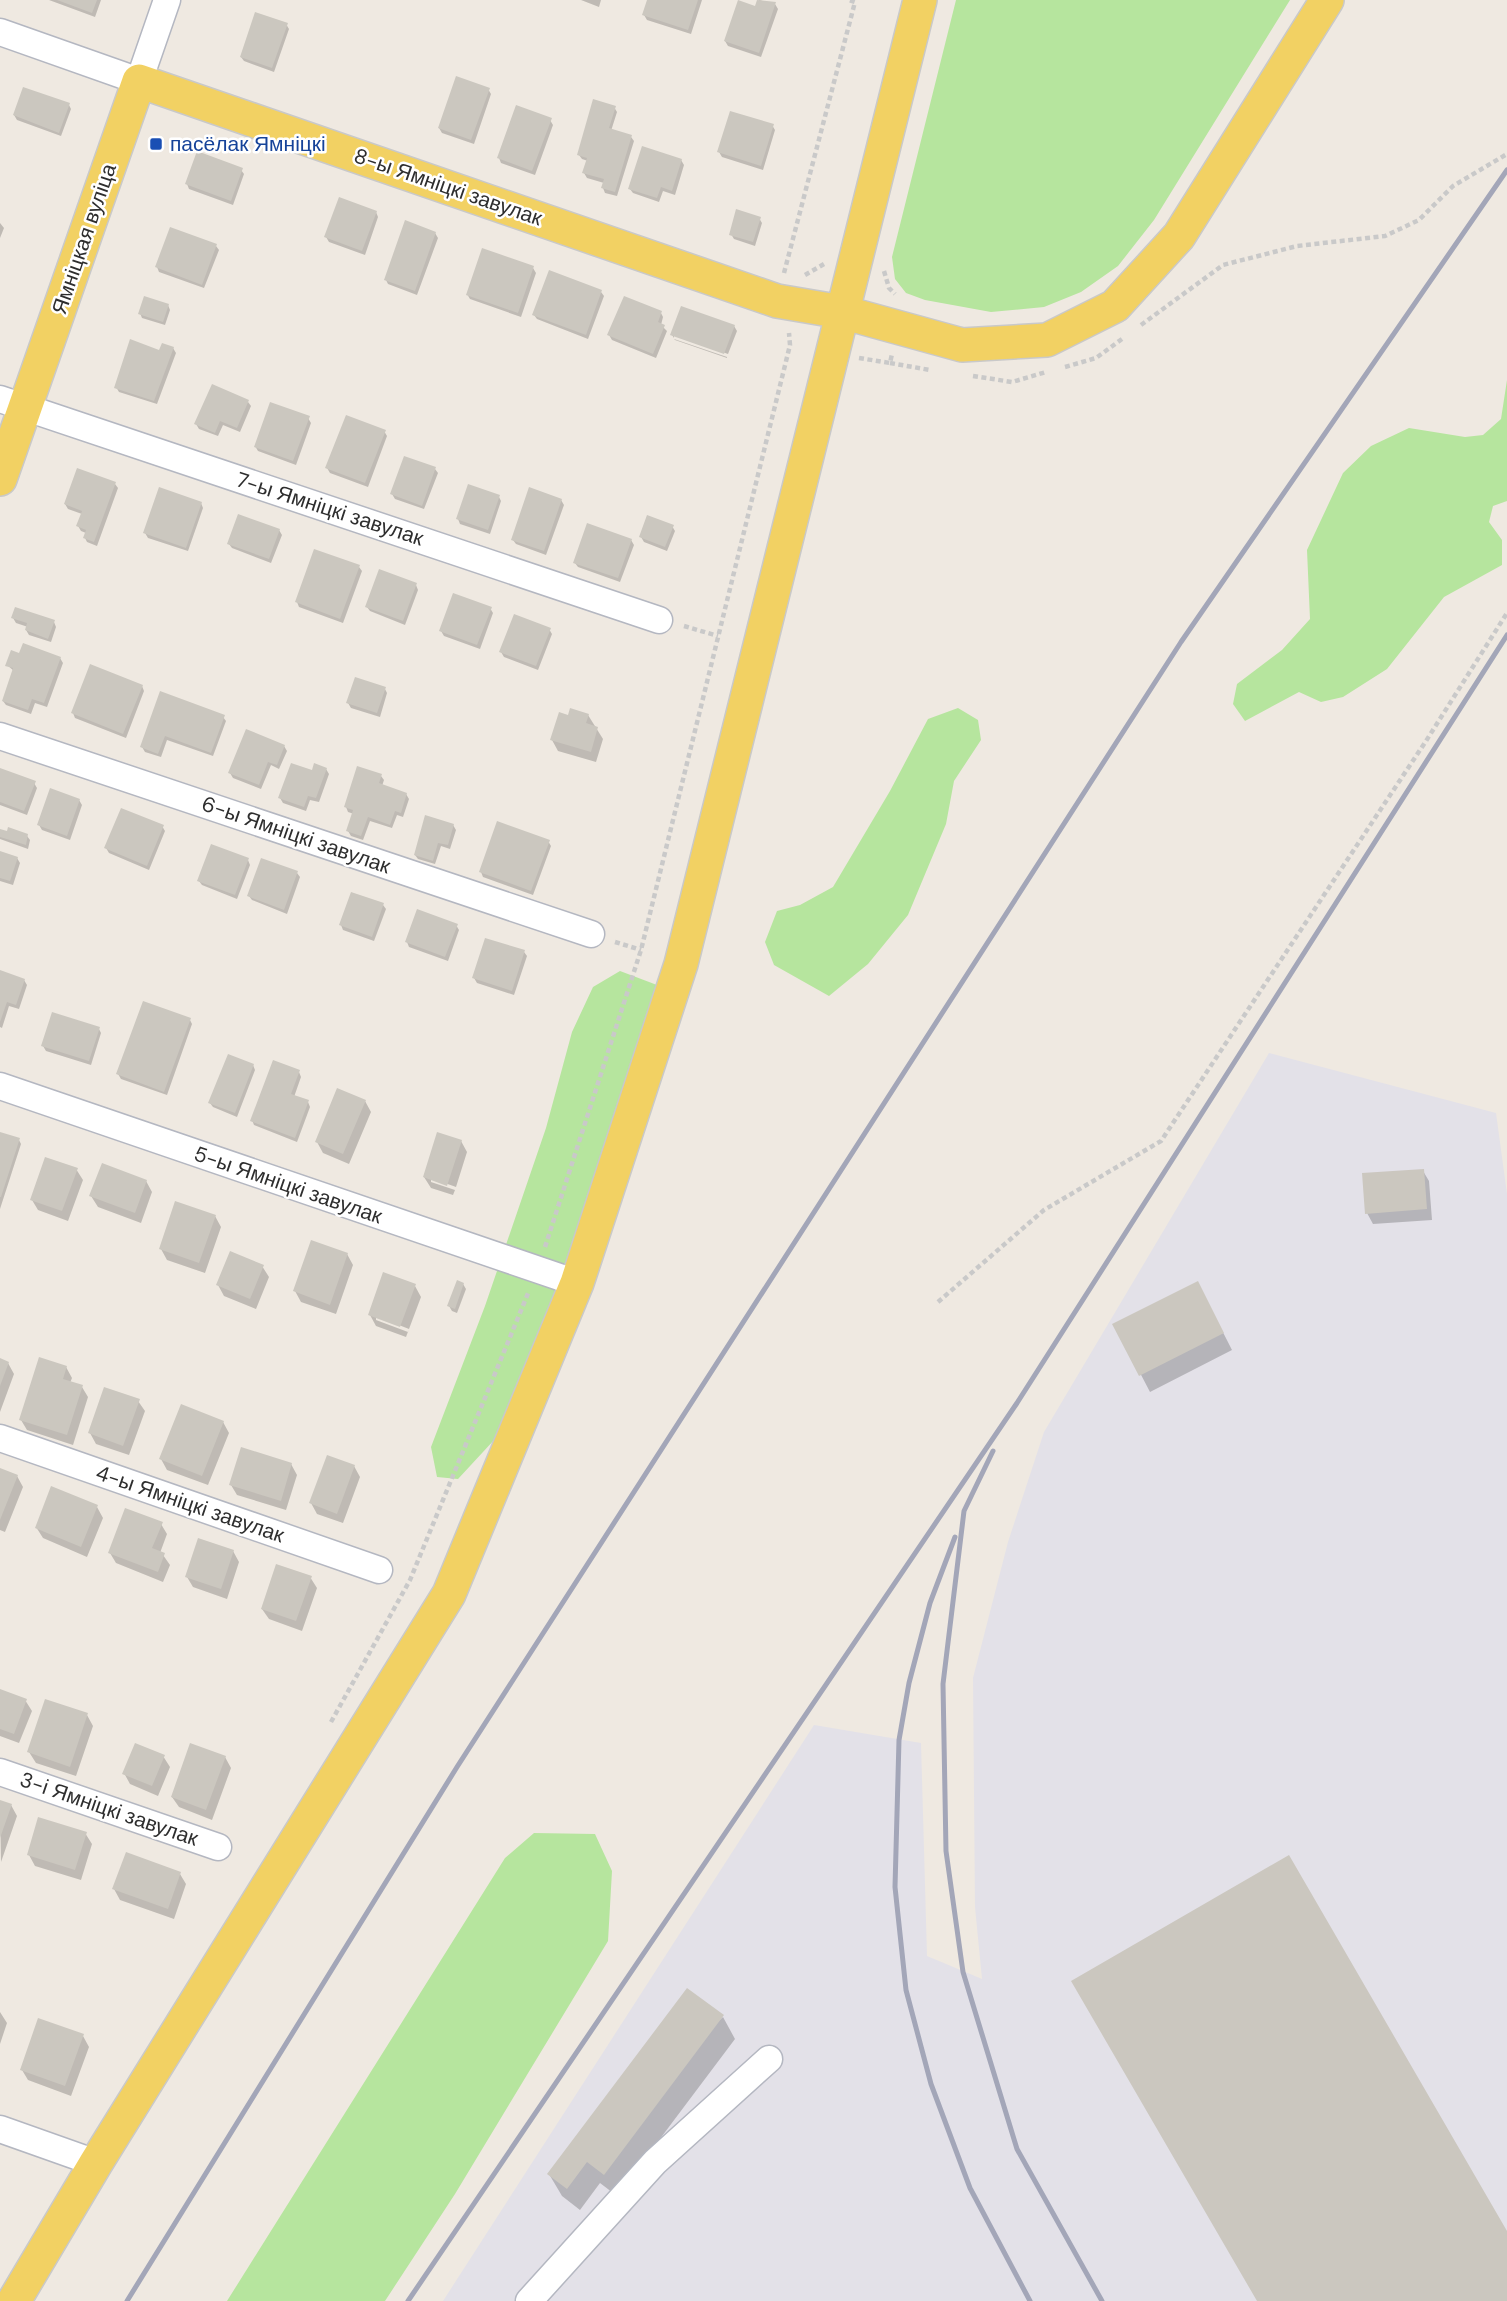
<svg xmlns="http://www.w3.org/2000/svg" width="1507" height="2301" viewBox="0 0 1507 2301" font-family="'DM Sans',sans-serif">
	<style>
		.industrial { fill: #e3e1e8 }
		.green { fill: #b6e59e }
		.shadow { fill: #0003; fill-rule: evenodd }
		.building { fill: #cbc7bf }
		.lines { fill: none; stroke-linecap: round; stroke-linejoin: round }
		.minor-casing { stroke: #b4b7c1; stroke-width: 29 }
		.major-casing { stroke: #c9c9c9; stroke-width: 36 }
		.path { stroke: #c9c9c9; stroke-width: 4.5; stroke-dasharray: 5 3.5; stroke-linecap: butt }
		.minor { stroke: #fff; stroke-width: 26 }
		.major { stroke: #f2d163; stroke-width: 33 }
		.rail { stroke: #a3a6b8; stroke-width: 5 }
		.transit-dot { fill: #1a4fb4; stroke: #fff; stroke-width: 2.5 }
		.labels { text-anchor: middle; stroke-width: 5; stroke-linejoin: round; paint-order: stroke }
		.transit-label { font-size: 21px; fill: #164399; stroke: #fff; text-anchor: start }
		.street-label { font-size: 21px; fill: #2e2e2e; stroke: #fff }
	</style>
	<rect width="100%" height="100%" fill="#efe9e1"/>
	<!-- industrial -->
	<path class="industrial" d="M1269,1053l227,60 11,81v1107h-1064l371,-576 107,18 6,213 55,23 -7,-72 -2,-229 35,-136 36,-110z"/>
	<!-- green -->
	<path class="green" d="M956,0h334l-136,220 -36,46 -37,26 -37,15 -53,5 -66,-12 -19,-7 -11,-14 -3,-22z
		M1507,380v121l-14,5 -4,16 13,18v25l-58,32 -57,72 -44,28 -22,5 -22,-10 -54,29 -12,-17 4,-20 45,-34 28,-31 -3,-69 36,-77 28,-27 38,-18 56,9 18,-2 18,-16z
		M958,708l20,12 3,20 -27,41 -8,43 -38,91 -40,49 -39,32 -55,-31 -9,-23 12,-31 23,-6 33,-18 57,-96 38,-72z
		M620,971l37,14 6,30 -65,181 -103,243 -37,40 -21,-2 -6,-30 54,-141 61,-178 26,-96 21,-45z
		M534,1833l61,1 17,37 -4,70 -153,253 -70,107h-158l278,-443z"/>
	<!-- shadow -->
	<path class="shadow" d="M49,0h52l-6,17z
		M581,0h20l-2,7z
		M649,0h53l-11,34 -44,-14 -3,-5z
		M759,0l16,4 3,5 -17,48 -33,-11 -3,-5 31,-33z
		M286,24l3,5 -15,43 -30,-11 -3,-4z
		M488,89l3,5 -17,50 -32,-11 -3,-5z
		M69,105l2,4 -10,27 -44,-16 -3,-5z
		M614,107l3,5 -6,19 20,6 3,4 -17,55 -12,-3 -2,-5 1,-5 -17,-5 -3,-5 4,-12 -6,-2 -3,-4z
		M550,120l3,5 -18,50 -34,-12 -2,-5z
		M772,125l3,5 -12,40 -41,-13 -3,-5z
		M681,160l3,5 -9,30 -12,-4 -4,11 -26,-9 -3,-4z
		M241,170l3,4 -11,31 -44,-16 -2,-5z
		M376,212l2,5 -13,38 -36,-13 -3,-5z
		M759,218l3,5 -7,23 -21,-7 -3,-5z
		M0,223l4,5 -4,10z
		M435,233l3,5 -21,57 -29,-11 -2,-4z
		M216,246l3,4 -15,38 -45,-16 -2,-5z
		M533,268l3,5 -15,44 -51,-18 -3,-5z
		M601,292l3,4 -16,43 -51,-20 -3,-4z
		M168,305l2,5 -5,15 -23,-7 -2,-5z
		M682,308l52,18 3,5 -9,23 -54,-19v3l-2,-3z
		M661,313l2,4 -2,8 6,6 -11,27 -44,-18 -3,-5z
		M674,339l53,18v1l-52,-18z
		M173,348l3,5 -19,51 -38,-12 -3,-5 44,-35z
		M248,402l3,4 -11,26 -17,-7 -5,11 -19,-7 -3,-5z
		M308,418l3,5 -15,42 -38,-14 -3,-5z
		M384,431l3,5 -19,51 -38,-14 -3,-5z
		M435,469l3,4 -14,36 -29,-10 -3,-5z
		M115,484l3,4 -21,58 -10,-4 -2,-4 1,-5 -5,-2 -3,-5 4,-12 -14,-5 -3,-5z
		M499,497l2,4 -11,33 -30,-10 -2,-5z
		M561,500l3,5 -18,50 -30,-11 -3,-4z
		M201,503l2,5 -15,43 -40,-13 -3,-5z
		M672,526l3,5 -8,20 -23,-9 -3,-5z
		M279,530l3,5 -11,28 -39,-15 -3,-4z
		M631,540l3,5 -14,37 -42,-15 -3,-4z
		M359,567l3,4 -19,52 -44,-16 -2,-5z
		M416,585l2,5 -13,35 -35,-14 -3,-4z
		M490,608l3,5 -13,36 -36,-13 -3,-5z
		M13,618l41,4 2,5 -5,15 -22,-7 -3,-5 2,-3 -12,-4z
		M549,629l3,5 -14,36 -34,-13 -3,-5z
		M60,658l3,5 -16,44 -12,-4 -4,11 -25,-9 -3,-4 11,-30 -7,-6z
		M142,686l2,5 -18,47 -51,-20 -2,-5z
		M385,689l2,4 -7,24 -29,-9 -3,-5z
		M161,694l62,23 3,4 -13,35 -46,-16 -6,17 -16,-5 -3,-5z
		M588,715l15,24 -7,23 -38,-11 -6,-11 18,-23z
		M284,746l3,5 -8,18 -8,-4 -10,24 -28,-11 -3,-5z
		M326,769l3,5 -10,28 -9,-2 -4,11 -23,-8 -3,-5z
		M0,770l34,13 3,5 -10,27 -27,-10z
		M381,776l3,4 -2,6 24,8 3,5 -6,18 -6,-2 -5,13 -22,-7 -7,19 -12,-4 -3,-5 6,-17 -6,-2 -2,-5z
		M79,800l3,5 -12,35 -28,-10 -3,-5z
		M453,825l3,5 -6,19 -9,-3 -6,18 -17,-5 -3,-4z
		M162,826l3,5 -16,39 -40,-17 -3,-5z
		M0,831l27,5 3,4 -2,9 -28,-10z
		M548,841l3,5 -18,49 -50,-18 -2,-5z
		M0,853l17,5 3,5 -7,22 -13,-4z
		M248,860l2,5 -13,34 -35,-14 -3,-4z
		M297,873l3,4 -13,37 -35,-14 -3,-4z
		M383,905l3,4 -12,32 -31,-11 -2,-5z
		M456,925l3,5 -11,31 -39,-14 -2,-5z
		M524,952l3,4 -13,39 -37,-12 -3,-5z
		M0,972l24,8 3,5 -8,24 -10,-3 -7,22 -2,-1z
		M190,1020l2,4 -25,71 -46,-16 -3,-5z
		M99,1029l2,4 -10,32 -45,-14 -3,-5z
		M253,1065l2,5 -18,47 -24,-10 -3,-4z
		M299,1072l2,5 -7,20 14,5 2,5 -13,35 -43,-17 -2,-5z
		M365,1101l6,11 -22,52 -26,-11 -6,-11z
		M0,1134l19,6 2,4 -21,65z
		M461,1141l6,11 -11,35 -25,-9v4l24,8 -2,5 -22,-7 -7,-11z
		M76,1169l7,11 -15,41 -30,-11 -6,-10z
		M1423,1171l6,10 3,39 -59,4 -6,-11z
		M146,1181l6,11 -11,31 -43,-16 -7,-11z
		M215,1216l6,11 -16,46 -38,-13 -6,-11z
		M347,1254l6,11 -17,49 -35,-12 -6,-11z
		M262,1266l7,11 -13,32 -32,-13 -6,-11z
		M463,1284l3,5 -9,24 -5,-2 -3,-5z
		M415,1286l6,11 -15,40 -30,-11 -6,-11zM376,1316l33,13 -1,3 -32,-12z
		M1206,1299l26,51 -82,42 -35,-67z
		M0,1360l8,3 6,11 -14,38z
		M66,1367l6,11 -2,5 12,4 6,10 -15,48 -46,-15 -6,-10z
		M138,1401l7,10 -16,44 -33,-11 -6,-11z
		M223,1422l6,11 -21,52 -41,-15 -6,-11z
		M291,1464l6,11 -11,35 -49,-15 -6,-10z
		M354,1466l6,11 -17,46 -26,-9 -6,-11z
		M0,1470l17,6 6,11 -18,45 -5,-2z
		M97,1507l6,11 -16,39 -44,-19 -7,-11z
		M161,1524l6,10 -7,19 3,2 7,10 -7,17 -47,-19 -6,-10z
		M233,1551l6,11 -12,37 -34,-12 -6,-10z
		M310,1577l7,11 -15,43 -33,-12 -7,-10z
		M0,1691l25,9 7,11 -13,32 -19,-7z
		M87,1715l6,11 -17,50 -40,-13 -7,-11z
		M163,1756l7,11 -12,29 -28,-12 -6,-11z
		M225,1757l6,11 -19,52 -33,-13 -7,-10z
		M0,1802l11,3 6,11 -16,46z
		M85,1833l7,11 -11,36 -46,-14 -6,-11z
		M180,1874l6,10 -12,35 -54,-19 -6,-11z
		M0,2012l7,11 -7,21z
		M723,2017l12,22 -118,157 -17,-13 -20,27 -18,-14 -13,-22z
		M83,2036l6,11 -18,49 -43,-16 -6,-10z"/>
	<!-- building -->
	<path class="building" d="M57,0h40l-5,13z
		M647,0h51l-10,30 -46,-15z
		M738,0l17,6 2,-6 19,2 -17,51 -35,-12z
		M255,12l33,11 -16,45 -32,-11z
		M456,76l34,12 -19,52 -33,-12z
		M23,87l47,16 -11,30 -46,-18z
		M593,99l23,7 -7,22 23,7 -17,57 -14,-4 3,-9 -22,-6 5,-15 -10,-3z
		M516,105l36,13 -20,53 -35,-13z
		M730,111l44,13 -13,42 -44,-14z
		M642,146l40,13 -10,32 -11,-4 -4,11 -29,-9z
		M197,151l46,17 -12,33 -46,-17z
		M339,197l38,14 -15,40 -38,-14z
		M736,209l25,8 -8,25 -24,-7z
		M405,220l31,12 -21,59 -31,-11z
		M170,227l47,17 -15,41 -47,-18z
		M482,248l52,18 -16,47 -52,-18z
		M549,270l53,20 -16,45 -54,-20z
		M144,296l25,8 -6,18 -25,-8z
		M624,296l38,15 -4,11 7,3 -12,29 -46,-19z
		M681,306l54,19 -11,29 -54,-19z
		M130,339l29,11 3,-7 12,4 -20,54 -40,-13z
		M212,384l37,16 -12,28 -17,-7 -5,12 -21,-9z
		M270,402l40,14 -17,45 -39,-14z
		M346,415l40,15 -21,53 -40,-15z
		M404,456l32,11 -14,39 -32,-12z
		M77,468l39,14 -22,60 -11,-4 3,-8 -10,-4 6,-15 -18,-7z
		M468,484l32,11 -12,35 -32,-11z
		M159,487l43,15 -16,46 -43,-15z
		M529,487l33,12 -18,52 -33,-11z
		M238,514l42,15 -11,30 -42,-15z
		M647,515l27,10 -9,22 -26,-10z
		M587,523l45,16 -14,39 -45,-15z
		M314,549l46,16 -20,54 -45,-17z
		M379,569l38,14 -14,38 -38,-14z
		M453,593l39,14 -15,38 -38,-14z
		M15,607l40,13 -7,19 -23,-9 2,-7 -16,-5z
		M514,614l37,14 -15,38 -37,-14z
		M23,643l38,14 -17,46 -12,-4 -4,11 -26,-9 11,-33 -8,-2 6,-16 8,3z
		M90,664l53,21 -20,49 -52,-21z
		M355,677l31,10 -9,26 -31,-10z
		M160,691l65,24 -14,38 -46,-17 -7,18 -18,-7z
		M570,708l19,6 -3,9 12,4 -7,25 -41,-12 9,-28 9,3z
		M246,729l39,16 -8,20 -9,-3 -9,23 -31,-12z
		M291,763l21,7 2,-7 13,5 -11,30 -8,-2 -4,11 -26,-9z
		M357,766l25,8 -3,9 28,10 -6,20 -6,-2 -5,14 -22,-8 -7,19 -15,-5 7,-21 -9,-3z
		M0,768l36,13 -12,30 -24,-9z
		M50,788l30,11 -13,37 -30,-11z
		M121,808l43,17 -17,41 -43,-18z
		M425,815l29,9 -6,21 -10,-2 -5,18 -19,-6z
		M497,821l53,19 -19,51 -52,-19z
		M8,827l20,7 -2,11 -26,-8v-8l7,2z
		M211,844l38,14 -14,37 -38,-14z
		M0,851l18,6 -8,24 -10,-3z
		M261,858l37,13 -14,39 -37,-14z
		M351,892l33,11 -12,34 -33,-12z
		M417,909l41,15 -13,33 -40,-15z
		M485,938l40,12 -13,41 -40,-13z
		M0,970l25,9 -9,26 -9,-3 -7,20z
		M143,1001l48,17 -27,74 -48,-18z
		M52,1012l48,15 -11,34 -48,-15z
		M228,1054l26,10 -19,49 -27,-10z
		M273,1060l27,10 -9,24 18,6 -14,38 -45,-17z
		M337,1088l29,12 -23,54 -28,-12z
		M0,1132l20,6 -19,59h-1z
		M437,1132l25,8 -15,46 -24,-9z
		M45,1157l33,11 -16,43 -32,-11z
		M102,1163l45,17 -12,33 -46,-17z
		M1424,1169l3,40 -62,5 -3,-41z
		M175,1201l41,14 -17,48 -40,-14z
		M311,1240l37,13 -18,52 -37,-14z
		M230,1251l34,14 -14,34 -34,-14z
		M383,1272l33,12 -16,43 -32,-12z
		M457,1280l7,3 -9,26 -8,-3z
		M1198,1281l26,52 -85,43 -27,-52z
		M39,1357l28,9 -4,13 20,6 -16,50 -48,-15z
		M0,1358l9,4 -9,24z
		M104,1387l36,12 -17,47 -35,-13z
		M181,1404l43,17 -22,55 -43,-17z
		M241,1447l51,16 -11,38 -52,-16z
		M327,1455l28,10 -18,49 -28,-11z
		M0,1468l18,7 -18,45z
		M51,1486l47,19 -17,42 -46,-19z
		M125,1508l38,14 -11,26 13,5 -7,19 -50,-19z
		M198,1538l36,12 -13,39 -36,-12z
		M276,1564l36,12 -16,45 -35,-12z
		M0,1689l27,10 -13,35 -14,-5z
		M45,1699l43,14 -18,54 -43,-15z
		M135,1743l30,12 -13,31 -30,-12z
		M190,1743l36,13 -20,54 -35,-13z
		M0,1800l12,4 -12,34z
		M38,1817l49,15 -12,38 -48,-15z
		M126,1852l55,20 -13,37 -56,-20z
		M1289,1855l218,376v70h-250l-186,-320z
		M687,1988l37,27 -120,160 -17,-13 -20,27 -20,-15z
		M38,2018l46,16 -19,52 -45,-16z"/>
	<g class="lines">
		<!-- minor casing -->
		<g class="minor-casing">
			<path id="minor" d="M0,32l139,49 28,-81
				M0,399l659,221
				M0,736l591,198
				M0,1086l577,197
				M0,1438l379,132
				M0,1772l218,75
				M0,2129l96,34
				M529,2301l126,-139 114,-103"/>
		</g>
		<!-- major casing -->
		<g class="major-casing">
			<path id="major" d="M0,479l139,-398 638,220 65,11 120,33 85,-5 68,-34 64,-70 148,-236
				M14,2301l82,-138 353,-569 128,-311 104,-319 239,-964"/>
		</g>
		<!-- path -->
		<path class="path" d="M884,271l5,17 6,6
			M784,273l71,-271 -6,-2
			M805,275l19,-11
			M1141,325l82,-60 74,-19 88,-10 34,-16 34,-34 54,-32
			M859,358l31,5 2,-9
			M890,363l40,7
			M1065,367l31,-9 26,-19
			M973,376l39,6 34,-10
			M684,626l34,10
			M615,942l26,8
			M545,1247l96,-297 149,-605 -1,-12
			M938,1302l106,-92 117,-69 265,-400 81,-128
			M331,1722l79,-142 119,-289"/>
		<!-- minor -->
		<use href="#minor" class="minor"/>
		<!-- major -->
		<use href="#major" class="major"/>
		<!-- rail -->
		<path class="rail" d="M993,1451l-29,60 -21,173 3,167 17,121 54,177 85,152
			M955,1537l-25,66 -21,80 -10,57 -4,147 11,103 25,94 39,104 60,113
			M127,2301l330,-534 724,-1125 326,-472
			M408,2301l609,-898 490,-768"/>
	</g>
	<!-- markers -->
	<rect class="transit-dot" x="149" y="137" width="14" height="14" rx="3.5"/>
	<g class="labels">
		<!-- transit labels -->
		<g class="transit-label">
			<text x="170" y="151">пасёлак Ямніцкі</text>
		</g>
		<!-- street labels -->
		<g class="street-label">
			<text transform="translate(448 187) rotate(19)" y="7">8-ы Ямніцкі завулак</text>
			<text transform="translate(84 239) rotate(-71)" y="7">Ямніцкая вуліца</text>
			<text transform="translate(330 509) rotate(18)" y="7">7-ы Ямніцкі завулак</text>
			<text transform="translate(296 835) rotate(19)" y="7">6-ы Ямніцкі завулак</text>
			<text transform="translate(288 1185) rotate(19)" y="7">5-ы Ямніцкі завулак</text>
			<text transform="translate(190 1504) rotate(19)" y="7">4-ы Ямніцкі завулак</text>
			<text transform="translate(109 1809) rotate(19)" y="7">3-і Ямніцкі завулак</text>
		</g>
	</g>
</svg>
